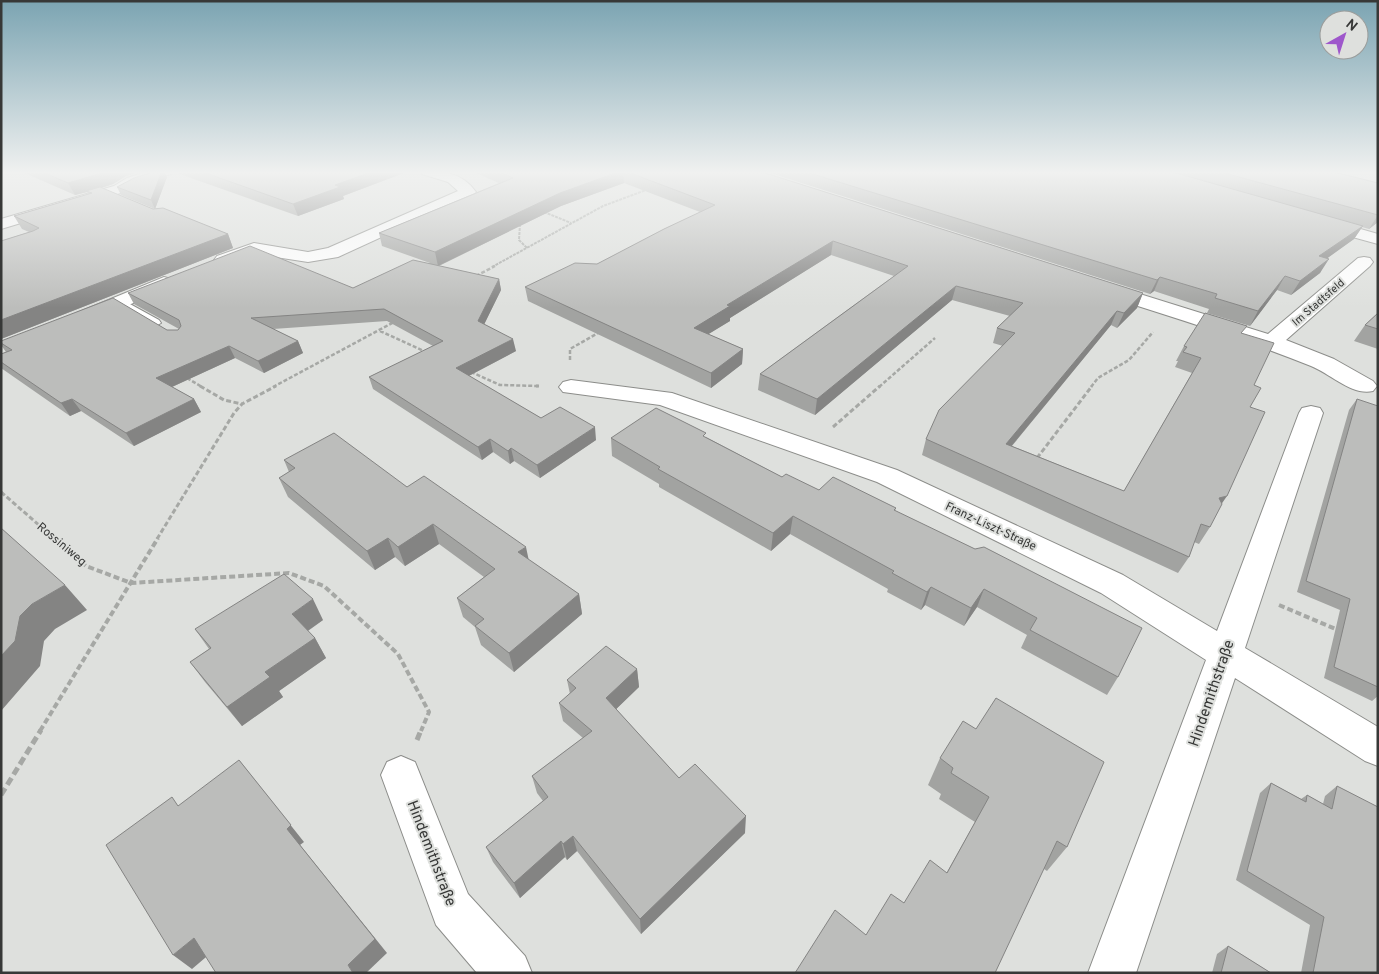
<svg xmlns="http://www.w3.org/2000/svg" width="1379" height="974" viewBox="0 0 1379 974" font-family="Overpass,sans-serif">
	<style>
		.lines { fill: none; stroke-linecap: round; stroke-linejoin: round }
		.service-casing { stroke: #8c8d8a; stroke-width: 2 }
		.minor-casing { stroke: #8c8d8a; stroke-width: 2 }
		.primary-casing { stroke: #8c8d8a; stroke-width: 2 }
		.path-far4 { stroke: #a6a8a5; stroke-width: 2; stroke-dasharray: 3 1; stroke-linecap: butt }
		.path-far3 { stroke: #a6a8a5; stroke-width: 2.5; stroke-dasharray: 4 2; stroke-linecap: butt }
		.path-far2 { stroke: #a6a8a5; stroke-width: 3; stroke-dasharray: 5 2.5; stroke-linecap: butt }
		.path-far1 { stroke: #a6a8a5; stroke-width: 4; stroke-dasharray: 6 3; stroke-linecap: butt }
		.path { stroke: #a6a8a5; stroke-width: 5; stroke-dasharray: 8 4; stroke-linecap: butt }
		.service { fill: #fff; fill-rule: evenodd }
		.minor { fill: #fff; fill-rule: evenodd }
		.primary { fill: #fff; fill-rule: evenodd }
		.wall { fill: #a2a3a1 }
		.shaded-wall { fill: #848483 }
		.building { fill: #bcbdbb; stroke: #848483 }
		.labels { text-anchor: middle; stroke-width: 4; stroke-linejoin: round; paint-order: stroke }
		.far-street-label { font-size: 11px; fill: #373837; stroke: #dee0dd }
		.street-label { font-size: 12px; fill: #373837; stroke: #dee0dd }
		.near-street-label { font-size: 15px; fill: #373837; stroke: #dee0dd }
	</style>
	<rect width="100%" height="100%" fill="#dee0dd"/>
	<g class="lines">
		<!-- service casing -->
		<g class="service-casing">
			<path id="service" d="M119,298l40,22 2,3 -7,4 -5,-1 -35,-21 -2,-3z"/>
		</g>
		<!-- minor casing -->
		<g class="minor-casing">
			<path id="minor" d="M149,171h24l-2,3 -34,10 -13,8 -123,37v-10l113,-33 13,-8z
				M420,171c22,0 42,1 56,21l-3,3 -135,62 -30,5 -52,-8 -27,10h-12l-3,-4 3,-4 37,-13 54,9 20,-4 130,-57 -10,-9 -26,-8z
				M1364,257l6,1 3,4 -3,4 -84,74 48,19 39,22 4,5 -4,5c-21,5 -42,-17 -62,-25 -70,-28 -142,-50 -214,-73l-3,-4 3,-4h14l157,49 90,-76z
				M164,277l7,2 3,4 -3,4 -80,34 -7,2 -7,-2 -3,-4 3,-4z
				M571,380l101,13 225,77 226,105 94,56 82,-218 3,-5 9,-2 9,2 3,5 -78,235 133,79v39l-13,-5 -130,-83 -99,295h-48l118,-313 -105,-67 -224,-111 -217,-77 -97,-13 -4,-5 4,-5z
				M401,756l14,6 53,132 57,62 7,17h-55l-41,-48 -55,-150 6,-13z"/>
		</g>
		<!-- primary casing -->
		<g class="primary-casing">
			<path id="primary" d="M1322,218l56,16v10l-62,-17 -2,-4 2,-4z"/>
		</g>
		<!-- path-far4 -->
		<path class="path-far4" d="M544,212l27,11
			M520,224l-1,16 8,8
			M492,267l111,-61 43,-16"/>
		<!-- path-far3 -->
		<path class="path-far3" d="M476,276l19,-10
			M380,331l46,21
			M570,360v-11l28,-16
			M471,372l29,13 39,1
			M187,378l15,9
			M273,387l121,-65
			M879,387l56,-49
			M1091,387l7,-9 31,-18 24,-28"/>
		<!-- path-far2 -->
		<path class="path-far2" d="M200,386l24,14 18,4
			M536,386h3
			M833,427l47,-41
			M1037,458l55,-72
			M1,492l54,47
			M157,539l77,-126 8,-9 34,-18"/>
		<!-- path-far1 -->
		<path class="path-far1" d="M54,538l32,28 45,17 158,-10 35,13 74,68 31,58 -8,19
			M1279,605l59,25
			M40,731l118,-193"/>
		<!-- path -->
		<path class="path" d="M417,740l4,-10
			M1,795l40,-65"/>
		<!-- service -->
		<use href="#service" class="service"/>
		<!-- minor -->
		<use href="#minor" class="minor"/>
		<!-- primary -->
		<use href="#primary" class="primary"/>
	</g>
	<!-- wall -->
	<path class="wall" d="M20,171h121l-15,5 -13,8 -11,4 51,21 75,25 5,14 -232,91v-98l28,-9 -7,-3 -8,-13 74,-22 -1,-2 -12,3z
		M156,171h8l3,6 -12,32 -34,-14 -4,-8z
		M174,171h235l-66,25 1,3 -46,17 -124,-44z
		M471,171h288l384,122 -6,15 -20,20 -6,-3 -99,121 112,45 68,-118 -17,-6 3,-6h-2l8,-15 58,-12 12,51 -4,22 -29,97 -11,23 -11,17 -5,-2 -5,15 -11,16 -256,-118 4,-16 77,-93 -10,-3 4,-15 13,-12 -58,-16 -137,115 -57,-25 2,-16 134,-98 -63,-21 -101,63v3l-22,13 35,15 -1,15 -31,24 -183,-87 -3,-14 72,-23 103,-52 -76,-29 -63,23 -122,60 60,13 2,11 -17,34 32,27 -47,25 72,42 55,22 -56,38 -26,-17 -4,3 -17,-12 -11,8 -109,-71 -4,-12 64,-31 -46,-25 -114,8 25,12 5,12 -39,20 -29,-15 -63,29 22,12 7,13 -67,34 -53,-35 -11,5 -69,-48v-14l5,-2 -5,-7v-4l166,-11h11l1,-1 -45,-25 -6,-11 225,-5 77,-25 -48,-17 -3,-13 120,-50z
		M764,171h566l48,12v39l-9,7 -7,-2 -8,12 -27,19 -7,15 -29,22 -14,-5 -27,36 -43,-13 2,-4 -55,-18 -4,3z
		M1378,313v36l-24,-8 11,-16z
		M1357,399l21,288v9l-6,5 -48,-23 16,-68 -43,-18 52,-182z
		M706,437l76,40 37,13 77,18 -1,3 223,166 -11,18 -86,-47 6,-13 -50,-28 -13,19 -39,-21 -4,5 -34,-18 1,-3 -98,-55 -19,17 -112,-64v-3l-47,-28 -1,-18z
		M284,460l123,27 122,73 50,34 3,20 -68,58 -33,-27 -6,-18 -12,-10 -6,-19 27,-21 -45,-33 -34,22 -10,-9 -20,13 -87,-73 -9,-19 10,-6z
		M323,620l-15,11 7,7 11,20 -47,33 4,6 -41,29 -37,-44 -15,-20 19,-13 -14,-20z
		M637,669l2,18 -23,22 63,69 66,55 -104,101 -64,-83 -10,9 -2,-3 -45,41 -27,-36 -7,-15 57,-46 -6,-8 -5,-17 51,-38 -20,-17 -4,-18 11,-9 -3,-14z
		M940,758l127,89 -20,24 -3,-2 -178,66 81,-63 28,-50 -36,-23 2,-5 -13,-9z
		M1271,783l30,16 6,-4 16,9 2,-8 12,-10 41,187h-77l9,-48 -74,-45 24,-87z
		M1228,946l43,27h-59l5,-19z"/>
	<!-- shaded-wall -->
	<path class="shaded-wall" d="M109,171h32l-15,5 -13,8 -25,8 -2,-1 1,1 -12,3 -7,-12z
		M162,171h2l3,6 -12,32 -4,-9z
		M374,171h35l-66,25 1,3 -46,17 -5,-12 42,-19z
		M621,171h2l1,12 -63,23 -123,60 -3,-14 125,-59z
		M1378,215v7l-9,7z
		M1363,226l-9,13 -43,31 8,-14z
		M228,234l5,14 -232,91v-19z
		M833,241l-2,14 -101,63v3l-36,22v-15l33,-23z
		M1329,259l-9,14 -29,22 9,-14z
		M1285,276l-8,14 -27,36 8,-15z
		M1160,277l-6,14 -4,3 7,-14z
		M499,279l2,11 -21,43 -2,-12z
		M956,286l-4,14 -137,115 2,-16z
		M1143,293l-6,15 -20,20 7,-15z
		M1117,311l-6,14 -111,135 6,-16z
		M513,339l3,12 -57,30 -3,-13z
		M298,341l5,12 -39,20 -6,-12z
		M229,346l6,12 -72,33 -7,-13z
		M743,349l-1,15 -31,24v-15z
		M72,399l9,12 -11,5 -9,-13z
		M194,399l7,13 -67,34 -8,-13z
		M595,427l1,13 -56,38 -3,-13z
		M490,439l3,13 -11,8 -4,-13z
		M511,448l3,13 -4,3 -2,-13z
		M1227,496l-11,16 3,-14z
		M793,516l-3,18 -19,17 2,-18z
		M433,524l6,20 -34,22 -7,-19z
		M388,538l7,19 -20,13 -8,-19z
		M526,547l4,19 -12,-14z
		M65,585l22,25 -32,19 -11,12 -4,25 -39,45v-55l19,-40 12,-12z
		M931,587l-6,18 -4,5 6,-18z
		M984,589l-7,18 -13,19 7,-18z
		M579,594l3,20 -68,58 -5,-19z
		M313,599l10,21 -20,14 -11,-20z
		M315,638l11,20 -47,33 4,6 -41,29 -15,-19 38,-35z
		M637,669l2,18 -30,29 -3,-18z
		M239,760l65,82 -4,3 87,108 -21,20h-13l-5,-8z
		M746,816l-1,17 -104,101 -1,-15z
		M573,836l4,15 -10,9 -4,-16z
		M561,841l4,16 -45,41 -6,-15z
		M194,938l18,14 -20,17 -19,-14z"/>
	<!-- building -->
	<path class="building" d="M40,171h69l-41,12z
		M156,171h6l-11,29 -34,-13 17,-9z
		M200,171h174l-39,14 5,2 -47,17z
		M498,171h123l-61,22 -125,59 -56,-19 134,-55z
		M625,171h134l384,122 -19,20 -7,-2 -111,133 118,47 77,-133 -18,-6 4,-5 -3,-1 21,-33 42,13 -6,7 33,10 -20,42 7,3 -11,19 15,5 -38,84 -8,2 3,6 -12,23 -9,-3 -12,33 -263,-118 13,-29 76,-77 -18,-5 26,-25 -67,-17 -139,113 -57,-25 148,-108 -75,-25 -106,64 3,1 -36,22 49,21 -32,24 -186,-86 50,-24 22,1 67,-35 51,-24z
		M803,171h366l194,55 -44,30 10,3 -29,22 -15,-5 -27,35 -43,-13 2,-4 -57,-17 -3,3z
		M1217,171h113l48,12v32z
		M100,187l53,22 10,-1 65,26 -227,86v-79l32,-10 6,-3 -25,-12 78,-23 -6,-2z
		M250,246l103,42 60,-28 86,19 -21,42 35,18 -57,29 85,50 19,-11 35,20 -58,38 -26,-17 -3,3 -18,-12 -12,8 -109,-70 74,-36 -59,-32 -133,9 47,23 -40,20 -29,-15 -73,32 38,21 -68,34 -54,-34 -11,4 -60,-41v-8l11,-4 -11,-7v-2l112,-43 54,32h11l3,-4 -2,-6 -51,-27z
		M1378,313v16l-13,-4z
		M1357,399l21,7v281l-44,-20 16,-68 -44,-18z
		M656,408l50,25 -3,3 79,41 4,-3 33,16 14,-13 63,31 -2,2 81,39 9,-2 158,81 -24,49 -88,-47 7,-12 -53,-29 -13,19 -40,-21 -4,5 -35,-19 2,-2 -101,-55 -20,17 -115,-64 2,-2 -49,-29z
		M334,433l73,54 17,-11 102,71 -8,5 61,42 -70,59 -34,-27 9,-7 -27,-21 38,-29 -62,-45 -35,23 -10,-9 -21,13 -88,-73 16,-10 -11,-8z
		M1,528l64,57 -33,19 -12,12 -5,25 -14,15z
		M284,574l29,25 -21,15 23,24 -50,34 5,5 -43,30 -37,-45 21,-14 -16,-19z
		M606,646l31,23 -31,29 73,80 16,-14 51,52 -106,103 -67,-83 -10,8 -2,-3 -47,42 -28,-36 62,-50 -16,-21 60,-45 -33,-28 17,-15 -9,-8z
		M996,698l108,64 -37,85 -10,-6 -62,132h-200l40,-63 31,25 25,-41 13,9 26,-43 17,13 42,-76 -38,-24 2,-5 -13,-10 23,-37 13,8z
		M239,760l52,65 -4,4 88,110 -27,26 5,8h-137l-22,-35 -21,17 -67,-110 66,-48 6,9z
		M1271,783l35,19 1,-7 25,14 5,-23 41,21v166h-65l11,-56 -77,-46z
		M1228,946l43,27h-50z"/>
	<!-- sky -->
	<linearGradient id="sky" x2="0" y2="1"><stop stop-color="#7ba4b2"/><stop offset="0.56" stop-color="#f0f1f0"/><stop offset="1" stop-color="#f0f1f0" stop-opacity="0"/></linearGradient>
	<rect width="1379" height="308" fill="url(#sky)"/>
	<g class="labels">
		<!-- far-street labels -->
		<g class="far-street-label">
			<text transform="translate(1318 302) rotate(-41)" y="4">Im Stadtsfeld</text>
		</g>
		<!-- street labels -->
		<g class="street-label">
			<text transform="translate(991 526) rotate(25)" y="4">Franz-Liszt-Straße</text>
			<text transform="translate(62 544) rotate(40)" y="4">Rossiniweg</text>
		</g>
		<!-- near-street labels -->
		<g class="near-street-label">
			<text transform="translate(1211 693) rotate(-71)" y="5">Hindemithstraße</text>
			<text transform="translate(432 853) rotate(69)" y="5">Hindemithstraße</text>
		</g>
	</g>
	<!-- border -->
	<rect width="1379" height="974" fill="none" stroke="#373837" stroke-width="5"/>
	<!-- north arrow -->
	<g transform="translate(1344 35) rotate(39)"><circle r="24" fill="#dee0dd" stroke="#9b9d9b"/>
	<path d="M0-4L9 19L0 12L-9 19Z" fill="#9e57cb"/>
	<text y="-8" font-size="14" font-weight="bold" text-anchor="middle" fill="#373837">N</text>
	</g>
</svg>
